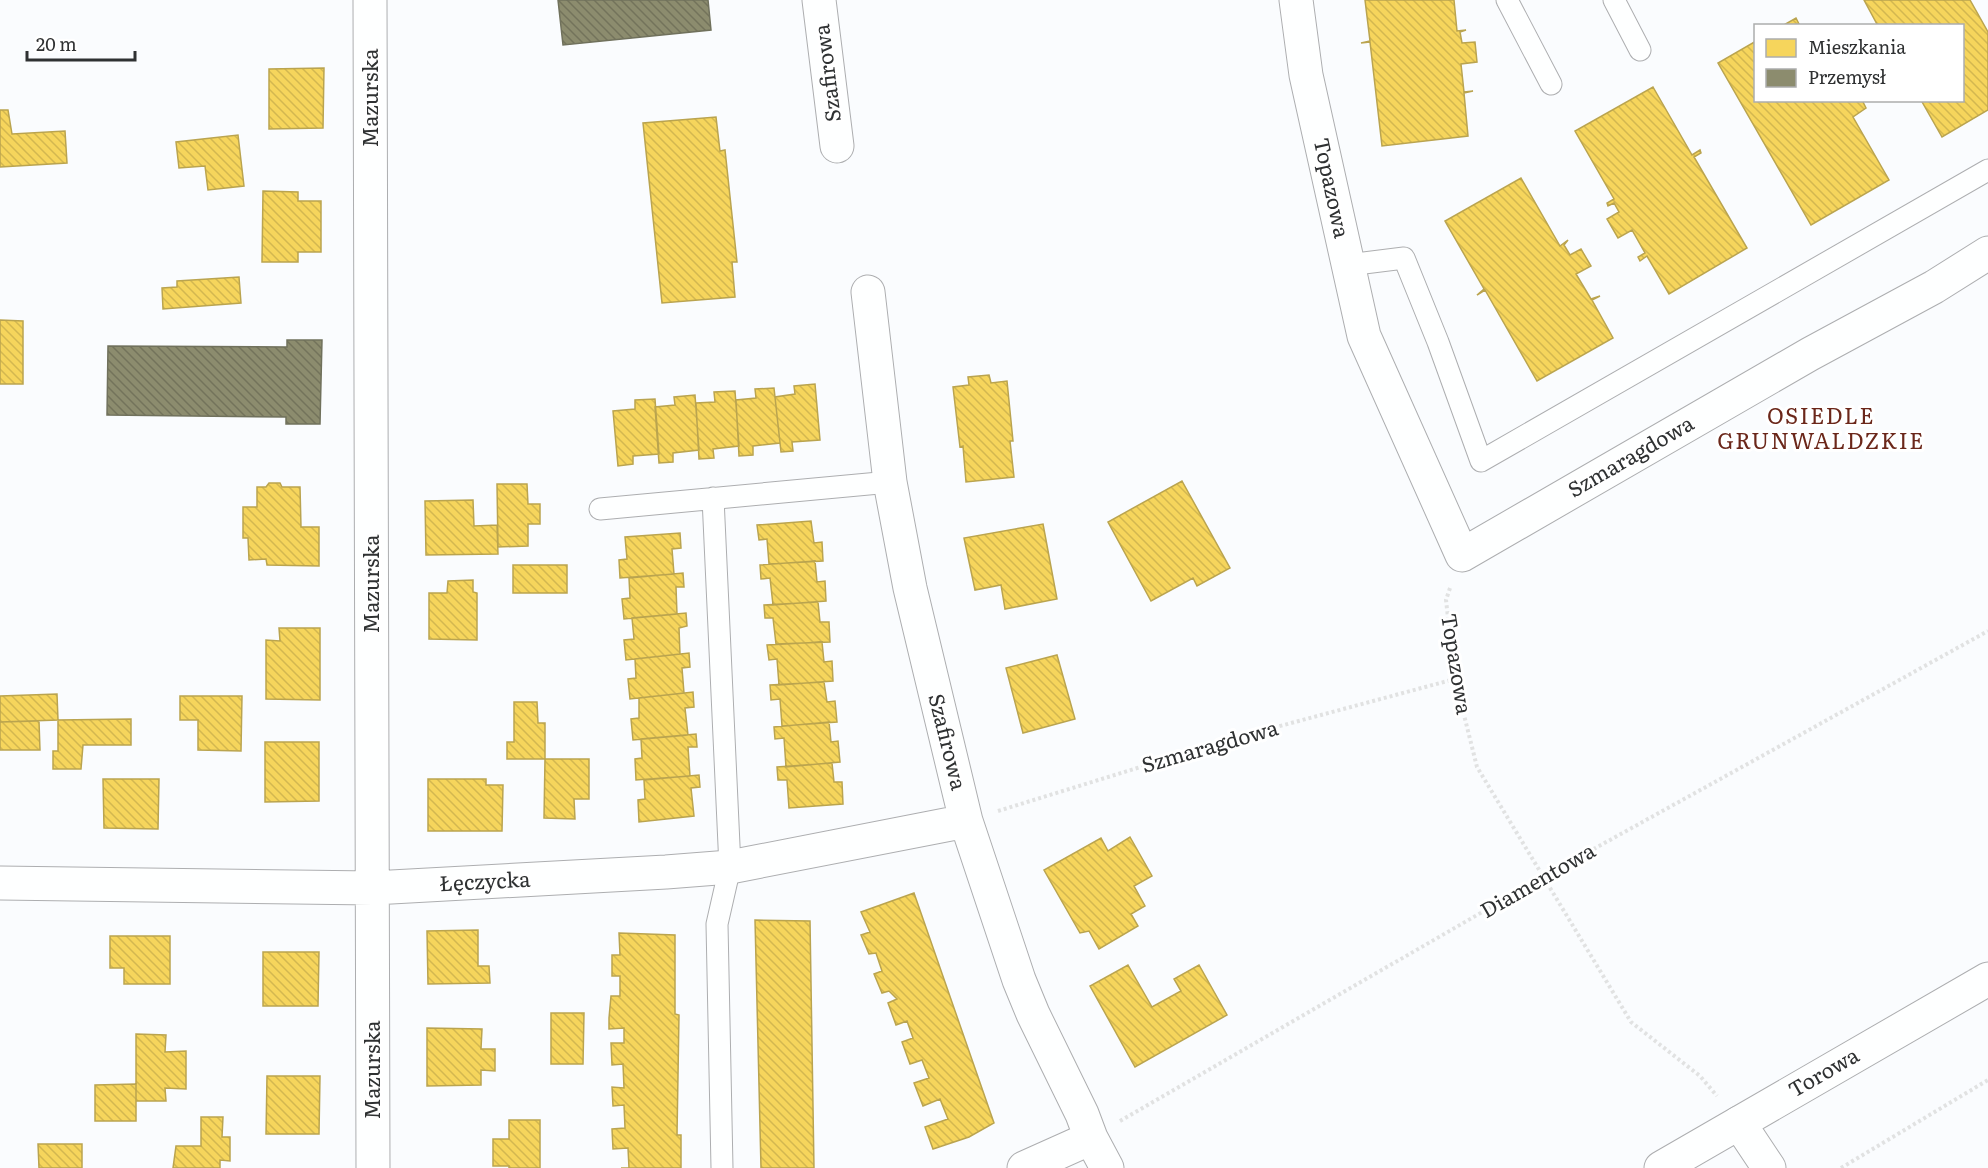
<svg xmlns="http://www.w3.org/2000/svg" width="1988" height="1168" viewBox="0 0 1988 1168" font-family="Literata,serif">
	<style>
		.homes { fill: url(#homes-back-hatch); stroke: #baa44f; stroke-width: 1.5 }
		.industry { fill: url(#industry-back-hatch); stroke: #70715c; stroke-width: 1.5 }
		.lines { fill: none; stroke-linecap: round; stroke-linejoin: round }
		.lane-casing { stroke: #adaeb0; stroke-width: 23 }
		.street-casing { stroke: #adaeb0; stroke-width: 35 }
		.secondary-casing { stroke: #adaeb0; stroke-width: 35 }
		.path { stroke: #e1e2e2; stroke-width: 4; stroke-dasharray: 3 3; stroke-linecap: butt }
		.lane { stroke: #feffff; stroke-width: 21 }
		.street { stroke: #feffff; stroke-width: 33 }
		.secondary { stroke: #feffff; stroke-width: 33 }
		.labels { text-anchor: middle; stroke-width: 6; stroke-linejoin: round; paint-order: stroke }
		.street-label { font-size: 21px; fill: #2f3132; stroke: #fff }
		.neighbourhood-label { font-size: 22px; letter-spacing: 1.5px; fill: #6b271a; stroke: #fff }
	</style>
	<defs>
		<pattern id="homes-back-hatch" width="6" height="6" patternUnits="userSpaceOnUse" patternTransform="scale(1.5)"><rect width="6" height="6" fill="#f6d55c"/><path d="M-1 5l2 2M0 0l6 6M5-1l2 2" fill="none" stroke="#d3b750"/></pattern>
		<pattern id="industry-back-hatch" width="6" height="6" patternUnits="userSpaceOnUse" patternTransform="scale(1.5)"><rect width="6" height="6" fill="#8c8c6e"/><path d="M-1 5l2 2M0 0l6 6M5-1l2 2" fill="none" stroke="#73735b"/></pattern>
	</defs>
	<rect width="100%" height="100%" fill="#fafcfe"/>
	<!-- homes -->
	<path class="homes" d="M1365,0h89l3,31 9,-1 -6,2 2,11 13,-1 2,20 -16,2 3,28 9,-1 -9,2 4,43 -86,10 -12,-104 -9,1 9,-2z
		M1864,0h106l18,32v78l-46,27 -21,-37h41v-74h-84z
		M1796,18l4,8h-18z
		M1756,41v59h106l4,8 -13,9 36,63 -78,45 -93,-162z
		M324,68l-1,60 -54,1v-60z
		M1653,87l39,68 8,-5 1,3 -7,4 53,91 -78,46 -22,-38 -7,5 -2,-4 7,-4 -13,-23 -14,8 -11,-19 12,-7 -5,-9 -6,3 -1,-3 7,-4 -39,-68z
		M0,110h8l4,24 53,-3 2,32 -67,4z
		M716,117l4,34 5,-1 12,112h-5l3,35 -73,6 -19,-180z
		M238,135l6,51 -36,4 -3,-24 -26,2 -3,-26z
		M1521,178l39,68 8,-6 -4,5 6,10 11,-6 10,17 -15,8 15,25 9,-3 -8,4 21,38 -76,43 -52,-91 -8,5 7,-6 -39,-68z
		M263,191l35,1v9h23v51h-23v10h-36z
		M239,277l2,26 -78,6 -1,-21 15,-1v-6z
		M0,320l23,1v63h-23z
		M989,375l2,8 16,-2 6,60h-3l4,36 -48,5 -3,-36 -3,1 -7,-60 16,-2 -1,-8z
		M815,384l5,56 -28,2 1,9 -12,1 -6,-55 20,-3 -1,-8z
		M774,388l6,55 -27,3v9l-14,1 -3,-56 20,-2 -1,-9z
		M735,391l4,55 -26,3 1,9 -15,1 -3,-56 19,-1 -1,-10z
		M695,395l4,55 -26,3v9l-14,1 -4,-56 20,-2 -1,-8z
		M655,399l4,55 -26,2v8l-15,2 -5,-55 22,-2v-9z
		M1182,481l48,87 -33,18 -4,-8 -42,23 -43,-79z
		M269,483h11l2,4h18l1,40h18v39l-52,-1 -1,-6 -17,1 -1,-22h-5v-31h14v-20h9z
		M497,484h30l1,20h12v20h-12v22l-30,1z
		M473,500l1,26 23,-1 1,29 -72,1 -1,-54z
		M811,521l3,22 8,-1 1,19 -54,3 -2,-25 -8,1 -2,-15z
		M1043,524l14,75 -52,10 -4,-24 -26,5 -11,-52z
		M680,533l1,15 -9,1 2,25 -54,4 -1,-18 8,-1 -2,-22z
		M815,561l2,21 8,-1 1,20 -53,4 -3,-27 -9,1 -1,-14z
		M513,565h54v28h-54z
		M683,573l1,14h-8l1,27 -53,5 -2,-20 8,-1 -1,-20z
		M473,580v12l4,1v47l-48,-1v-46h18l1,-12z
		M818,602l2,20h9l1,20 -54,2 -3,-26h-8l-1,-13z
		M686,613l1,13 -8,2 1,26 -54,6 -2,-20 10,-1 -2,-21z
		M279,628h41v72l-54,-1v-59l14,1z
		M822,642l2,20 8,-1 1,20 -54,4 -2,-26 -8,1 -2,-15z
		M689,653l1,14 -8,1 2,25 -54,6 -2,-20 8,-1 -1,-19z
		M1057,655l18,64 -52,14 -17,-65z
		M824,682l3,20 8,-1 2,21 -55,4 -2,-27 -9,1 -1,-15z
		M693,692l1,15 -9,1 3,27 -55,5 -2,-21 8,-1v-20z
		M57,694l1,26 -58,2v-26z
		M180,696h62l-1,55 -43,-1v-30h-18z
		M514,702h23l1,21h7v36h-38v-17h7z
		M131,719v26h-48l-2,24h-28v-18h5v-31z
		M39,721l1,29h-40v-28z
		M829,722l2,20 7,-1 2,21 -54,5 -2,-29 -9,1 -1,-12z
		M696,734l1,13h-9l2,29 -54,4 -1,-21 7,-1 -1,-19z
		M265,742h54v59l-54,1z
		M545,759h44v40h-15l1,20 -31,-1z
		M832,763l2,19h8l1,22 -54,4 -2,-28h-9l-1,-13z
		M699,775l1,12 -9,1 3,28 -55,6 -1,-22 7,-1 -1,-19z
		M103,779h56l-1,50 -54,-1z
		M428,779h58v6h17l-1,46h-74z
		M1130,837l22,39 -18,10 11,20 -14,8 7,12 -39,23 -10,-18 -9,2 -36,-63 57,-32 7,13z
		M914,893l80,230 -25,14 -36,12 -8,-22 23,-8 -8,-20 -17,7 -9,-23 15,-5 -7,-18 -12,4 -8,-22 11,-4 -6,-17 -11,4 -8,-22 9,-4 -8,-8 -7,2 -8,-19 8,-3 -6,-18 -7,1 -8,-19 9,-3 -9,-20z
		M755,920l55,1 4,247h-53z
		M478,930v36h11l1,17 -62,1 -1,-53z
		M619,933l56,2v79l4,1 -2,120h4v33h-60h8l-1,-20 -15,1 -1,-20 13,-1 -1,-23 -11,1 -1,-19 12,1 -1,-24 -11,1 -1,-22h13v-15l-15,1v-11l2,-22h9v-20h-8v-21h8z
		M110,936h60v48h-46v-16h-14z
		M263,952h56l-1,54h-55z
		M1128,965l24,42 29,-16 -7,-12 25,-14 28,50 -92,52 -45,-81z
		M551,1013h33l-1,51h-32z
		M427,1028l55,1 -1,20h14v22l-14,-1v15l-54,1z
		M136,1034l30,1 -1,17 21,-1v38l-21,-1 1,13h-30z
		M267,1076h53l-1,58h-53z
		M136,1084v37h-41v-36z
		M201,1117h22l-1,20h8v24l-10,-1v8h-47l3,-22h25z
		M509,1120h31v48h-31v-2h-16v-27h16z
		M38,1144h44v24h-43z"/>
	<!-- industry -->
	<path class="industry" d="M558,0h150l3,30 -148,15z
		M287,340h35l-2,84h-34v-7l-179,-2 1,-69 179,1z"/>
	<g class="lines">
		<!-- lane casing -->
		<g class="lane-casing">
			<path id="lane" d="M1507,0l44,84
				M1614,0l26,50
				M1348,265l56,-7 34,84 43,119 507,-291
				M713,498l17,369 -13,57 5,244
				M600,509l290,-27"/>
		</g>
		<!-- street casing -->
		<g class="street-casing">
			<path id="street" d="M370,0l3,1168
				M819,0l18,146
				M1296,0l10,75 58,261 98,219 348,-201 124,-67 54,-34
				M868,292l22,190 20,106 56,233 53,159 14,34 49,100 9,24 16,30
				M0,883l373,5 293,-16 64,-5 236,-46
				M1739,1123l30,45
				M1024,1168l67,-30"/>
		</g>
		<!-- secondary casing -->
		<g class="secondary-casing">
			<path id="secondary" d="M1661,1168l327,-189"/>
		</g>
		<!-- path -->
		<path class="path" d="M1450,588l-4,12 9,79 22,88 154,255 69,54 17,20
			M998,811l230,-71 227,-61
			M1120,1121l423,-244 445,-246
			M1841,1168l147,-88"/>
		<!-- lane -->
		<use href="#lane" class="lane"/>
		<!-- street -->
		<use href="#street" class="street"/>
		<!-- secondary -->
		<use href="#secondary" class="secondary"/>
	</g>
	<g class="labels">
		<!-- street labels -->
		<g class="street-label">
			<text transform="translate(828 73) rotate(-97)" y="7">Szafirowa</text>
			<text transform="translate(371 98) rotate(-90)" y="7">Mazurska</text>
			<text transform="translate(1331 188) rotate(78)" y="7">Topazowa</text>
			<text transform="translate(1631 457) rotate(-30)" y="7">Szmaragdowa</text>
			<text transform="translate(372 584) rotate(-90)" y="7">Mazurska</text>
			<text transform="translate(1456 664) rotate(81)" y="7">Topazowa</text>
			<text transform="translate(947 742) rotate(76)" y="7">Szafirowa</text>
			<text transform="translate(1210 747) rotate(-16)" y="7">Szmaragdowa</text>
			<text transform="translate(1538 881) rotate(-30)" y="7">Diamentowa</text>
			<text transform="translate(485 882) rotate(-3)" y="7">Łęczycka</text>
			<text transform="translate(373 1070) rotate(-90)" y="7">Mazurska</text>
			<text transform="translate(1824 1073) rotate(-30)" y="7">Torowa</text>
		</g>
		<!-- neighbourhood labels -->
		<g class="neighbourhood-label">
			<text x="1821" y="424">OSIEDLE<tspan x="1821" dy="25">GRUNWALDZKIE</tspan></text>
		</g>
	</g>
	<!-- legend -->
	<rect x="1754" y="24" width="210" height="78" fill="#ffffff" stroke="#acadad" stroke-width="1.5"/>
	<rect x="1766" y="39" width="30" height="18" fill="#f6d55c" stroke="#acadad" stroke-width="1.5"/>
	<text x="1808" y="54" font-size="18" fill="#2f3132">Mieszkania</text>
	<rect x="1766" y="69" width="30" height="18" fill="#8c8c6e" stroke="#acadad" stroke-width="1.5"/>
	<text x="1808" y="84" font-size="18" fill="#2f3132">Przemysł</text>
	<!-- scale -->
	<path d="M27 51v9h108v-9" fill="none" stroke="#2f3132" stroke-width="3"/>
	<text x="36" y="51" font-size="18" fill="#2f3132" stroke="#ffffff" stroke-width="4.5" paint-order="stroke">20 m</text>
</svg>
